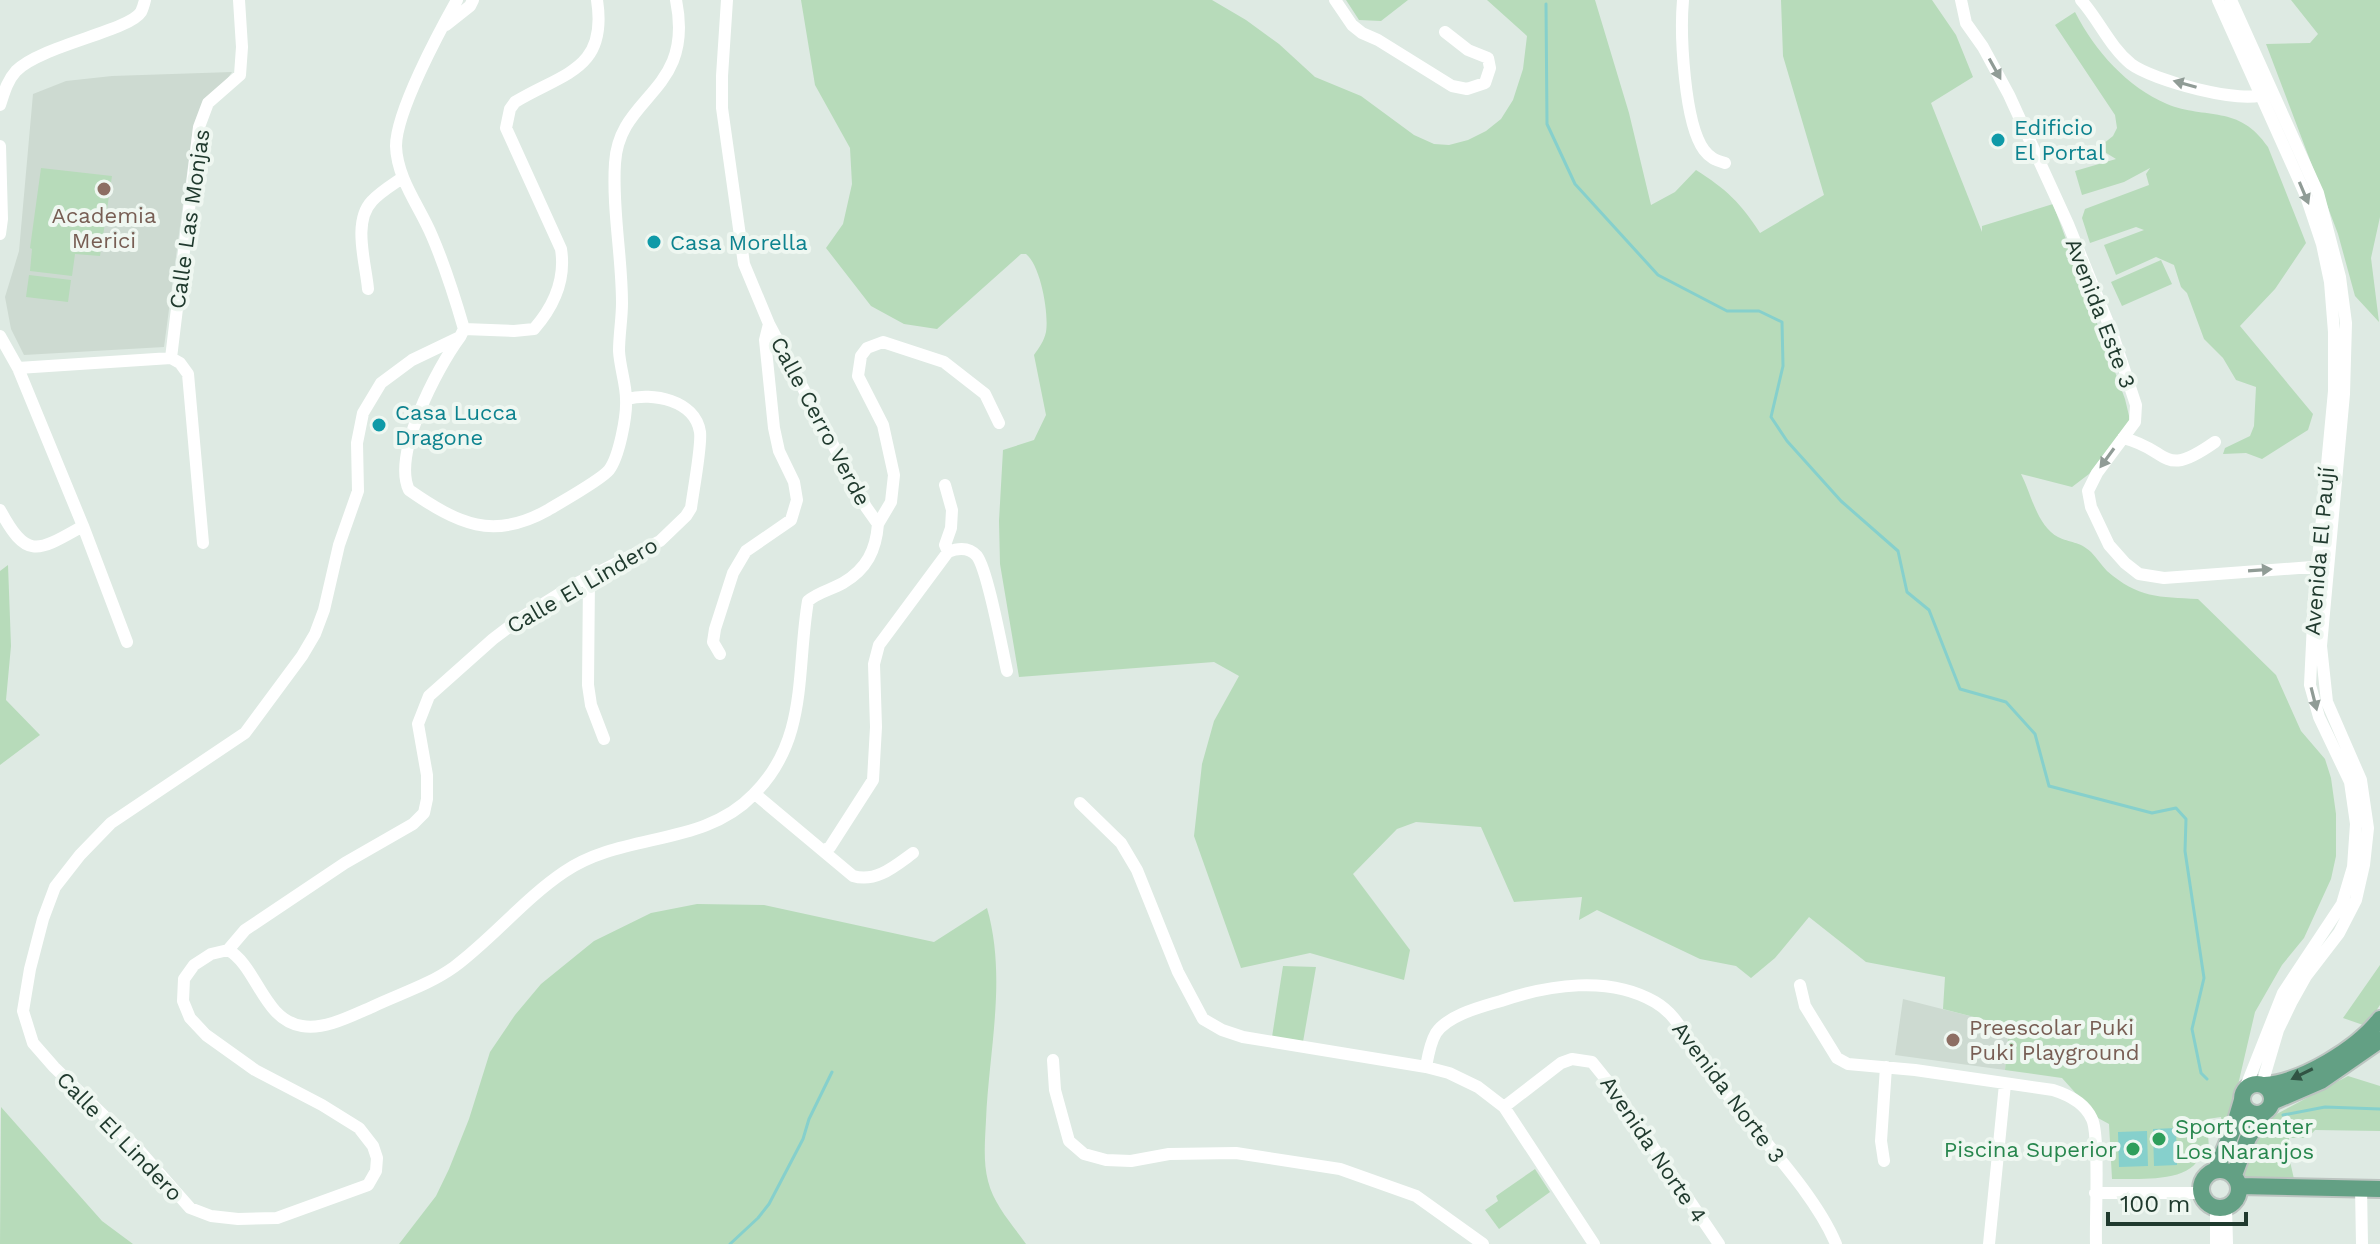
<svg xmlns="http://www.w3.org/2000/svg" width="2380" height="1244" viewBox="0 0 2380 1244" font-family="'Work Sans',sans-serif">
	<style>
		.built { fill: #cddad1 }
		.green { fill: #b7dbba }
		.water { fill: #86d0cc }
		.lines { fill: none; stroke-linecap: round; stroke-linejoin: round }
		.stream { stroke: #86d0cc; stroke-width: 3 }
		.major-casing { stroke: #bcc4c0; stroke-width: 20 }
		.minor { stroke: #fff; stroke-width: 12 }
		.major { stroke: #63a084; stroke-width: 16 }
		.oneway { fill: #909c96 }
		.oneway2 { fill: #315444 }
		.culture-dot { fill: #0f9aa8; stroke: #eff7f1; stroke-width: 3 }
		.education-dot { fill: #8d6e63; stroke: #eff7f1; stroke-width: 3 }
		.leisure-dot { fill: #2e9e5b; stroke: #eff7f1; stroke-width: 3 }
		.labels { text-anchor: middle; stroke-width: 8; stroke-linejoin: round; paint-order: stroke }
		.culture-label { font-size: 22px; fill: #0d838f; stroke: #eff7f1; text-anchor: start }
		.education-label { font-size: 22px; fill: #785e54; stroke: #eff7f1 }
		.street-label { font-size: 22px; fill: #203a2e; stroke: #eff7f1 }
		.leisure-label { font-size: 22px; fill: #27864d; stroke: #eff7f1; text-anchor: start }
	</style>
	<rect width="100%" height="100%" fill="#deeae3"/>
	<!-- built -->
	<path class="built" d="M232,72l-39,56 -29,219 -140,8 -13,-26 -6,-32 14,-46 14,-157 33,-13 46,-5z
		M1903,999l106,27 -4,44 -110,-15z"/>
	<!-- green -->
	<path class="green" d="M801,0h411l34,20 33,24 36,33 46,19 53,39 20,9 15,1 19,-5 18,-9 15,-12 12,-19 10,-31 4,-33 -40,-36h108l34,113 22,92 24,-13 21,-22c30,19 45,33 64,63l64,-38 -41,-139 -2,-56h151l24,35 17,42 -42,26 51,129v-6l71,-22 72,195 5,21 -41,54 -17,13 -51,-13c10,19 16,52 37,63 12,6 21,4 33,15 6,6 10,13 16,19 31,27 52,26 91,28l78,76 25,56 24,28 6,19 5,36v42l-5,23 -27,59 -22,27 -27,47 -24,103 -3,6 -6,2 -1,-6 -14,2 2,30h-7c-5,36 -64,29 -90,30l-3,-55 -11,-6 -36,-40 -57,-8 4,-44 -66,-17 2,-32 -79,-15 -57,-45 -34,41 -24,20 -15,-12 -36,-7 -103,-49 -18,10 3,-23 -68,5 -33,-75 -65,-5 -19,7 -44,45 57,76 -6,30 -94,-27 -69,15 -47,-132 8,-72 12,-43 25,-45 -25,-14 -195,15 -19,-113 -1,-43 4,-71 31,-10 12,-25 -12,-60c5,-7 10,-14 12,-23 3,-18 -5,-66 -20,-78h-5l-84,75 -33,-5 -33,-18 -45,-58 17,-24 9,-40 -2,-36 -35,-63z
		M1346,0h62l-27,21 -22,-1z
		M2291,0h89v217l-9,41 8,64 -24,-26 -17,-62 -72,-190 44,-1 8,-9z
		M2075,12c20,39 52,75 92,92 39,16 72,0 101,43l38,96 -31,46 -35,37 73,88 -5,16 -46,29 -16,-6 -23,1 2,-6 25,-12 4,-10 2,-39 -20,-7 -13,-22 -19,-19 -17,-46 -6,-6 -7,-22 -18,-8 -40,18 -12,-30 40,-15 -8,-3 -46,16 -8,-25 3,-9 64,-24 -3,-11 4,-6 -26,14 -42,13 -7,-24 41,-12 -18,-11 15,-12 4,-8 -2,-13 -60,-90z
		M41,168l71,8 -12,80 -25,-2 -3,22 -42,-5 2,-22 -2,-1z
		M2161,260l11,24 -50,22 -11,-24z
		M29,275l42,5 -3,22 -42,-5z
		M8,565l3,81 -5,54 34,35 -40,30v-194z
		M697,904l67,1 170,37 53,-34c20,70 2,141 -1,212 -1,20 -3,42 2,61 6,24 24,43 38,63h-627l37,-48 13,-27 20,-50 21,-67 25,-37 26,-31 53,-43 57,-28z
		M2380,965v40l-14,21 -23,-8z
		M1283,966l33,1 -13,75 -31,-5z
		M2348,1076l32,10v45l-65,-1 -7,8h-19v19l5,22 -48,-2 -2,-5 18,-45 11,-11z
		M1,1107l101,114 31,23h-133z
		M1535,1169l15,23 -51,37 -14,-19 13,-9 -2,-5z"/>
	<!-- water -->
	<path class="water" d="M2176,1128l1,37 -23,1 -1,-37z
		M2147,1131l1,35 -29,1 -1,-35z"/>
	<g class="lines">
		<!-- stream -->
		<path class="stream" d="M1546,4l1,120 28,60 83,91 69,36h32l23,11 1,44 -12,51 16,24 54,60 57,50 9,41 22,18 31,79 46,13 29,32 14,52 103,27 24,-5 10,11 -1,32 19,127 -12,51 9,44 6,6
			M2283,1115l42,-8 55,2
			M730,1244l28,-26 11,-14 34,-65 6,-20 23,-47"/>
		<!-- major casing -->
		<g class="major-casing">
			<path id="major" d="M2242 1099a15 15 0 1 1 30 0a15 15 0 1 1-30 0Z
				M2265,1085c37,-3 92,-36 115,-66
				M2272,1102l49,-21 59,-41
				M2201 1189a19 19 0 1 1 38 0a19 19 0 1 1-38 0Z
				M2216,1170l18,-43 8,-27
				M2234,1175l14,-37 16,-26
				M2239,1186l141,3"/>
		</g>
		<!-- minor -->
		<path class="minor" d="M457,0c-18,32 -61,112 -61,146 1,33 24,61 36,90 13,30 23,62 32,93
			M1335,0l17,25 10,8 16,7 74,46 15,3 18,-6 5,-15 -2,-10 -20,-8 -23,-18
			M1683,0c-3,33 1,123 21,150 6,8 11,10 21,13
			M1961,0l5,23 17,24 26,48 59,129 45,111 23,70 -1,17 -38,51 -9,18 3,16 18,38 16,18 14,11 25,4 161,-12
			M2081,0c18,20 29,47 50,64 21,16 113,42 137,29
			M2218,0l88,196 16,48 8,38 4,50v59l-20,211 -4,83 9,32 31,65 6,42 -3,43 -11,37 -59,89 -38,96
			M2231,0l87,193 22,84 6,46 -2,71 -23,252 6,56 34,78 7,48 -4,37 -8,35 -17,33 -33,43 -14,25 -14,29 -16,54
			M446,25l24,-19 3,-6
			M0,105c4,-12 7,-24 16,-34 24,-25 113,-40 125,-59 2,-4 3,-8 4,-12
			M0,146l2,73 -2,15
			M368,289c-2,-25 -16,-67 4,-88 8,-9 20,-16 30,-23
			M464,329l-4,8 -48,23 -31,23 -18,30 -6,30 1,48 -19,54 -15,65 -9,24 -13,22 -57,77 -134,90 -31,32 -25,32 -12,32 -13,50 -7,42 10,32 21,24 84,82 52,59 21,8 27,3 39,-1 91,-33 8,-14 1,-13 -4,-12 -14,-18 -37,-23 -67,-35 -49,-35 -16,-17 -7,-17 1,-22 10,-14 17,-11 17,-4 17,-20 100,-67 68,-39 11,-11 3,-14v-24l-9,-51 11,-28 64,-57 29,-22 53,-33 85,-43 26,-25 5,-8c2,-16 11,-63 9,-76 -5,-32 -48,-40 -73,-33
			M464,329l50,2 20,-2c20,-23 32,-49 27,-80l-55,-121 4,-19 5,-7c48,-29 93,-32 82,-102
			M0,336l18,32 65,158c-46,26 -56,34 -83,-16
			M460,337c-23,31 -68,117 -51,153 49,34 84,51 139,20 13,-8 53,-30 61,-40 10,-13 18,-54 17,-71 0,-15 -6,-31 -7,-48 0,-16 3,-32 3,-48 0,-47 -10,-93 -7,-140 4,-69 80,-70 61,-163
			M171,358l28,-231 9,-24 32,-28 2,-28 -3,-47
			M18,368l153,-10 9,5 8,11 15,169
			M2123,438c49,12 38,42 92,4
			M945,485l7,25 -1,18 -6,17 3,7
			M878,524l13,-22 3,-27 -11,-50 -25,-49 3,-20 6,-8 16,-6 61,20 41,32 14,29
			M83,526l44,116
			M589,578l-1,107 3,20 13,34
			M720,654l-7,-12 2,-13 18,-56 13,-22 45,-31 6,-20 -3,-18 -15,-31 -5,-23 -9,-88 4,-16
			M755,794l98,82c23,7 42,-10 60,-23
			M1080,803l41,40 16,27 41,102 25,47 19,11 21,7 183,30
			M824,850l6,-3 43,-67 3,-53 -2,-63 5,-19 69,-93c10,-4 21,-5 29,4 11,15 25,93 30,115
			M228,950c29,16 35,70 74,76 23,4 49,-10 70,-19 27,-13 57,-22 82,-40 39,-29 70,-68 110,-95 58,-40 139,-25 189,-77 56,-55 43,-124 55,-194 10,-9 23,-11 35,-18 24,-14 33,-33 35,-59l-12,-17 -97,-183 -25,-60 -22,-156v-32l5,-76
			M1800,985l5,21 32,52 11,6 67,6 138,20c16,5 32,13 39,29 8,17 3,101 4,125
			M1053,1060l2,30 14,51 15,13 22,6 25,1 38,-7 67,-1 104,16 76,27 67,48
			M1504,1107l57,-44 11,-4 20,3 21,26 106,156
			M1884,1161l-3,-20 5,-74
			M2361,1187l1,57
			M2095,1193h106
			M2226,1207l1,37
			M2216,1208v36
			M1594,1244l-90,-137 -26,-20 -29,-14 -23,-6c2,-11 4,-24 10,-34 12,-18 45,-26 65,-32 47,-16 108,-26 154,1 19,11 27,28 39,46 11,16 23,33 35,49 34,44 86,97 107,147
			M1989,1244l16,-160"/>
		<!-- major -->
		<use href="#major" class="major"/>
	</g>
	<!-- one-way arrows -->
	<defs><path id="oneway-solid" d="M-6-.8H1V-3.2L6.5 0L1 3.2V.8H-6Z" transform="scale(2)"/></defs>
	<g class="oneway">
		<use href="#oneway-solid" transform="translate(1995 69) rotate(61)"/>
		<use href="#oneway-solid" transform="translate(2185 84) rotate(-164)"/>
		<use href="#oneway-solid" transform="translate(2304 193) rotate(67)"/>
		<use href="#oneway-solid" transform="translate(2107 458) rotate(126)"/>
		<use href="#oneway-solid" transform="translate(2260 570) rotate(-4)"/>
		<use href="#oneway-solid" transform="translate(2314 699) rotate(76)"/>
	</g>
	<use class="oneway2" href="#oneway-solid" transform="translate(2302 1074) rotate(154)"/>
	<!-- markers -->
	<g class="culture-dot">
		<circle cx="1998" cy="140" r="8"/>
		<circle cx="654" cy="242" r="8"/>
		<circle cx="379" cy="425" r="8"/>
	</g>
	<g class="education-dot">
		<circle cx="104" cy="189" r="8"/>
		<circle cx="1953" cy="1040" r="8"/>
	</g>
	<g class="leisure-dot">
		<circle cx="2159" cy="1139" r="8"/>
		<circle cx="2133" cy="1149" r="8"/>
	</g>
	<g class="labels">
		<!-- culture labels -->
		<g class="culture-label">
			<text x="2014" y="135">Edificio<tspan x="2014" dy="25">El Portal</tspan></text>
			<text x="670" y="250">Casa Morella</text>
			<text x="395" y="420">Casa Lucca<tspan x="395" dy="25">Dragone</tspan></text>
		</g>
		<!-- education labels -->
		<g class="education-label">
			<text x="104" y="223">Academia<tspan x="104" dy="25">Merici</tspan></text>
			<text x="1969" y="1035" text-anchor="start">Preescolar Puki<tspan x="1969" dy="25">Puki Playground</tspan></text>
		</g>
		<!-- street labels -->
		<g class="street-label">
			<text transform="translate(189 219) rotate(-82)" y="8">Calle Las Monjas</text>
			<text transform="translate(2101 313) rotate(69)" y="8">Avenida Este 3</text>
			<text transform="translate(821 421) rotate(62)" y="8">Calle Cerro Verde</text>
			<text transform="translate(2319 551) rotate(-85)" y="8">Avenida El Paují</text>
			<text transform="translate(582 585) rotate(-30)" y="8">Calle El Lindero</text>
			<text transform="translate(1729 1092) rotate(53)" y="8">Avenida Norte 3</text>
			<text transform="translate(120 1136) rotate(46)" y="8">Calle El Lindero</text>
			<text transform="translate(1654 1149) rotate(56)" y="8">Avenida Norte 4</text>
		</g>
		<!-- leisure labels -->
		<g class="leisure-label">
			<text x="2175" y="1134">Sport Center<tspan x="2175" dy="25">Los Naranjos</tspan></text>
			<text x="2117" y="1157" text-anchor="end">Piscina Superior</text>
		</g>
	</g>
	<!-- scale -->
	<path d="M2108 1212v12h138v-12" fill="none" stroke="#203a2e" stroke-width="4"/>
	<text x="2120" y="1212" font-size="24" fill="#203a2e" stroke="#eff7f1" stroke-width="6" paint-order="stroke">100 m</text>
</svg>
